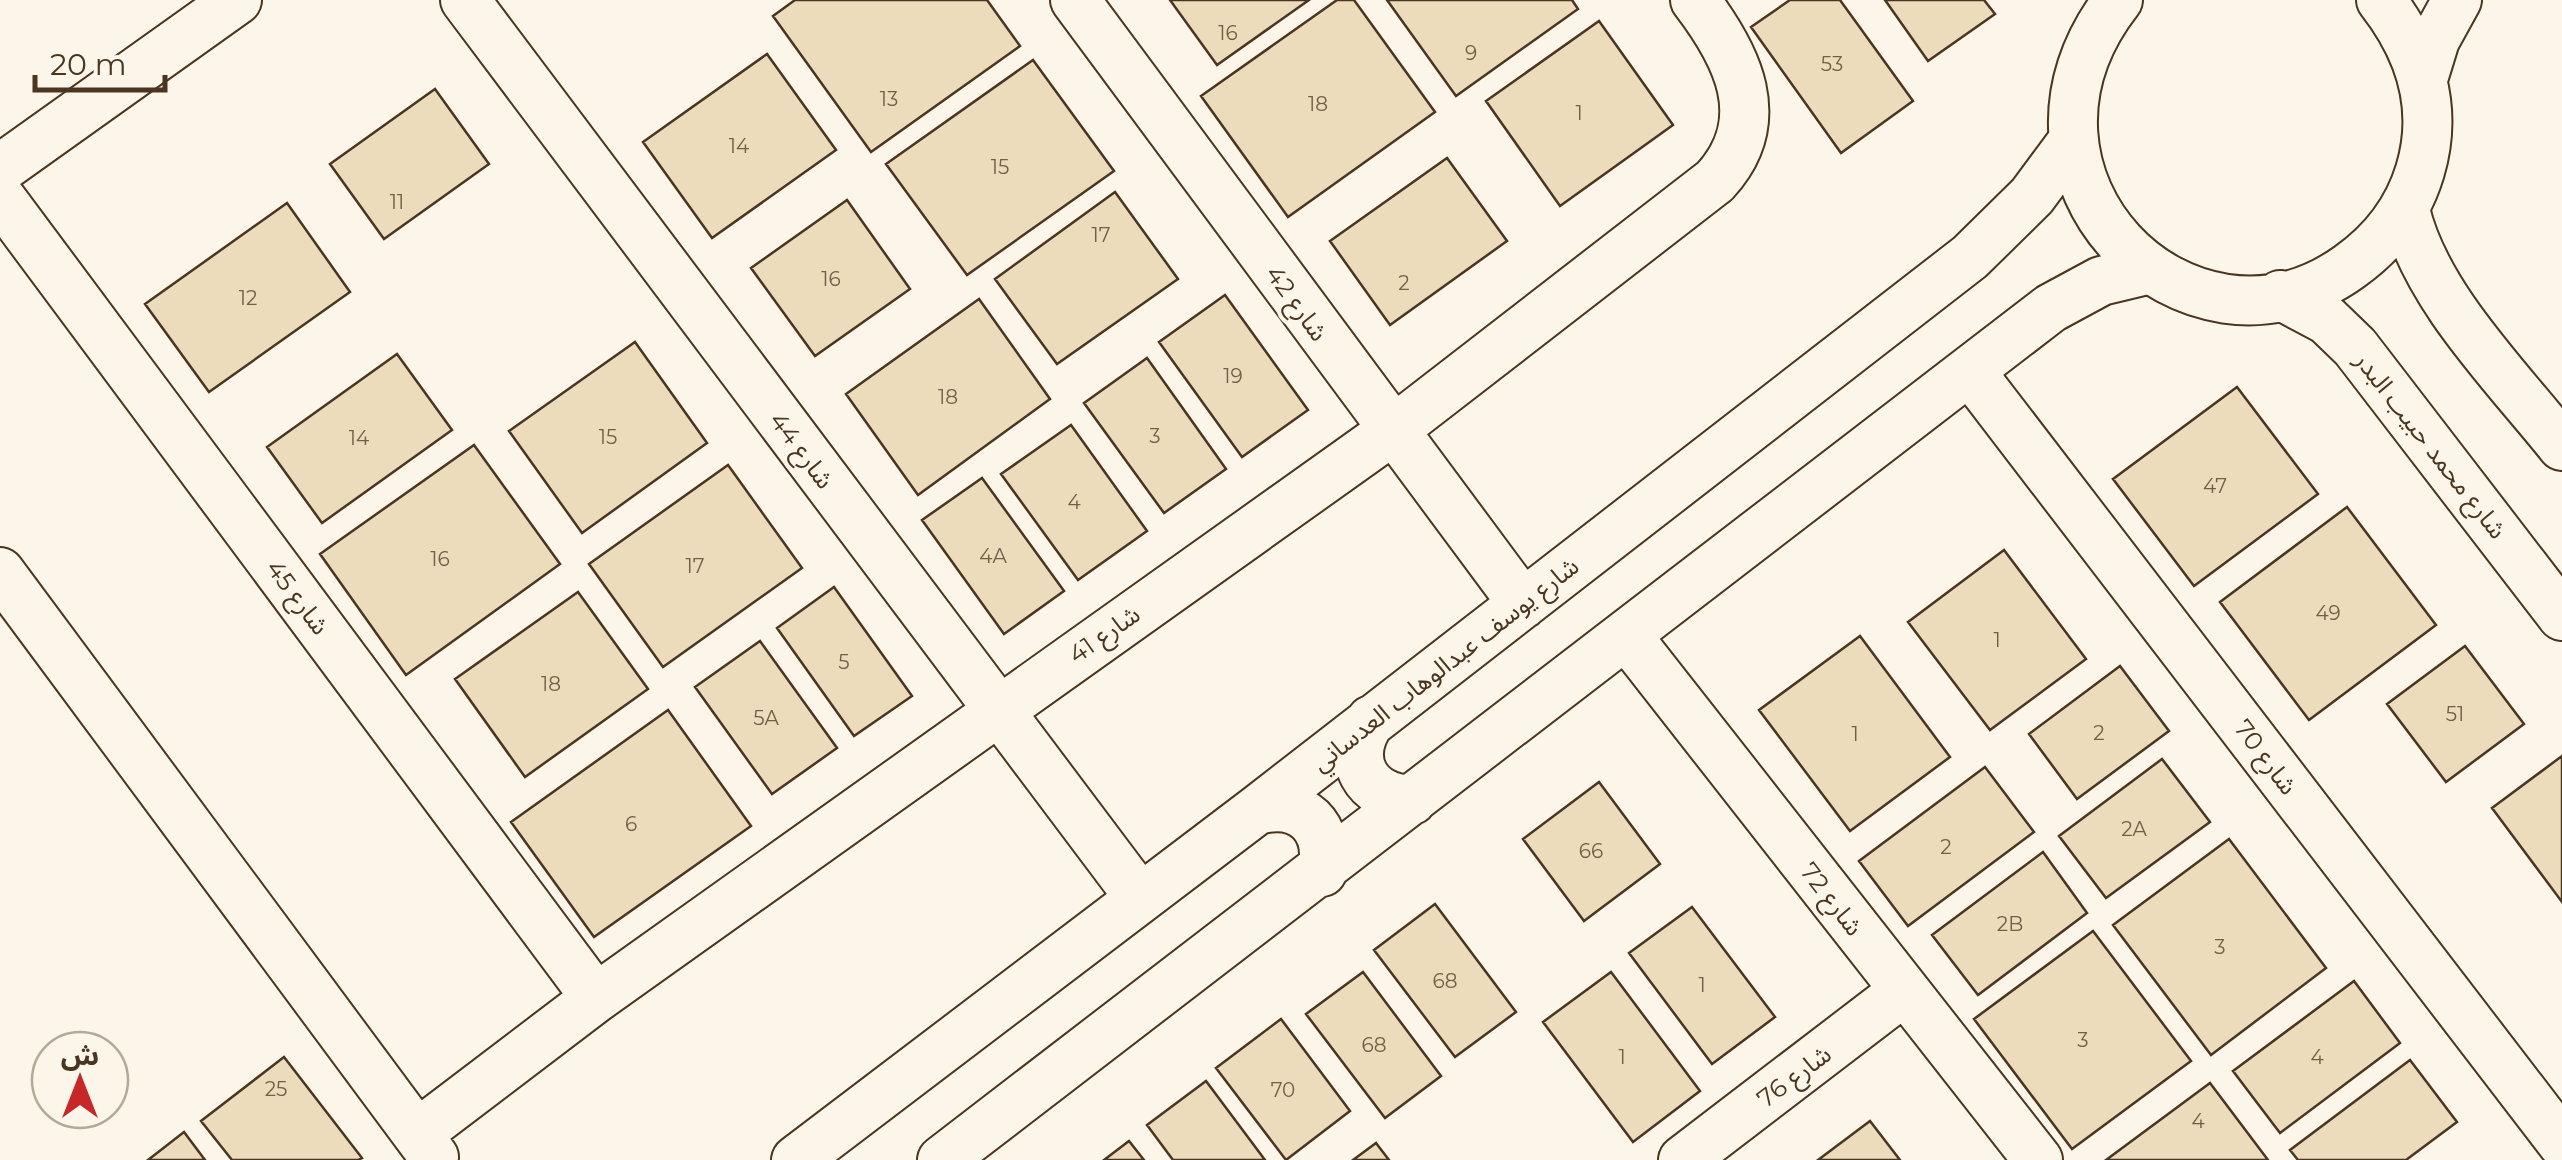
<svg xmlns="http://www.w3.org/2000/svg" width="2562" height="1160" viewBox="0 0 2562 1160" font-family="Montserrat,'Noto Sans Arabic',sans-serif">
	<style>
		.building { fill: #ecdcbc; stroke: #4a3520; stroke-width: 2.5 }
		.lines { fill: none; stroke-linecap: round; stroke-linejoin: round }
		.minor-casing { stroke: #4a3520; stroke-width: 52 }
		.minor { stroke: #fbf6e9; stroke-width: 48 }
		.labels { text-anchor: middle; stroke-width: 8; stroke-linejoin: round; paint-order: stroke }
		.number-label { font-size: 20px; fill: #725f47 }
		.street-label { font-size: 25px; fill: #4a3520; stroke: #fbf6e9 }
	</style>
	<rect width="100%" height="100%" fill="#fbf6e9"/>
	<!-- building -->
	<path class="building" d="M795,0h192l33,46 -149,106 -98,-136z
		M1170,0h139l-92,65z
		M1337,0h17l81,112 -147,105 -87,-121z
		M1387,0h185l6,9 -122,87z
		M1790,0h50l73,101 -72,52 -90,-126z
		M1885,0h99l11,14 -67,47z
		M1599,21l74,104 -113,81 -74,-105z
		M767,54l69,96 -124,88 -69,-96z
		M1033,60l81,111 -147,104 -81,-111z
		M435,89l54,75 -105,75 -54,-75z
		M1447,158l60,83 -117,84 -60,-84z
		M1115,192l63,87 -121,85 -62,-85z
		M847,200l63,89 -95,67 -64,-88z
		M287,203l63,89 -141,100 -64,-88z
		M1225,295l83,115 -66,47 -83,-115z
		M979,299l71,100 -132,96 -72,-101z
		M635,342l72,101 -125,90 -73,-102z
		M397,354l55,76 -130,93 -55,-76z
		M1147,358l79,111 -62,44 -80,-110z
		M2237,387l81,107 -124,92 -81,-107z
		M1071,425l76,106 -69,49 -77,-106z
		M474,445l86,119 -154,111 -86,-121z
		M728,465l74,103 -139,99 -74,-103z
		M982,478l82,113 -60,43 -82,-114z
		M2347,507l89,118 -127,95 -89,-118z
		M2004,550l82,109 -96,71 -82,-108z
		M834,587l78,109 -58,40 -77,-108z
		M578,592l70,97 -123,88 -70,-98z
		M1860,636l90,121 -100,74 -91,-121z
		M760,641l77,107 -65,46 -77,-107z
		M2465,646l59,78 -78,58 -59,-78z
		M2120,666l49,65 -92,68 -48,-65z
		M668,710l83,116 -157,111 -83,-115z
		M2562,756v146l-70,-94z
		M2162,759l48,63 -104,76 -47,-62z
		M1985,767l49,65 -126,94 -49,-65z
		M1599,782l61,82 -76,57 -61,-82z
		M2229,839l97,129 -115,87 -98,-130z
		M2043,852l44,61 -109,82 -46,-60z
		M1435,904l81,108 -61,45 -81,-107z
		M1692,907l83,110 -63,47 -83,-111z
		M2093,931l98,130 -119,88 -98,-130z
		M1363,972l78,104 -56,42 -79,-104z
		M1611,972l89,119 -67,51 -90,-120z
		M2354,981l46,62 -120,90 -47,-62z
		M1281,1019l69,92 -64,49 -70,-92z
		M284,1057l78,101 -4,2h-126l-31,-39z
		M2410,1060l47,62 -51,38h-108l-8,-10z
		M1206,1081l59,79h-92l-26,-35z
		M2210,1083l58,77h-162z
		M1870,1121l30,39h-82z
		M184,1132l21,28h-57z
		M1129,1141l15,19h-40z
		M1376,1143l13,17h-36z"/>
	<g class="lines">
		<!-- minor casing -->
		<g class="minor-casing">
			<path id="minor" d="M465,0l675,898
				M1075,0l448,604
				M2118,0c-138,177 70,382 231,267 34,-24 59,-56 71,-96 19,-63 0,-121 -39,-171
				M2423,79l12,-39 22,-40
				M0,169l237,-169
				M0,197l596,801
				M2405,209c19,86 103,169 157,237
				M2280,295l47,25 28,27 207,269
				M1970,371l592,772
				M0,572l434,585
				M1627,636l411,524
				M1371,720c-27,40 -6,78 41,80
				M1257,810c45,-12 75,17 65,62
				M417,1134l179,-136 796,-567 323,-250c56,-61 22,-126 -20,-181
				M796,1160l461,-350 713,-553 62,-61 40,-54
				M942,1160l1109,-852 50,-27 50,-12
				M1683,1160l221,-169"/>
		</g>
		<!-- minor -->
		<use href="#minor" class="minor"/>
	</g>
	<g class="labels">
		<!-- number labels -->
		<g class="number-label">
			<text x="1228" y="40">16</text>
			<text x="1471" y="60">9</text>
			<text x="1832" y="71">53</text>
			<text x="889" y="106">13</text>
			<text x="1318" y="111">18</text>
			<text x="1579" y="120">1</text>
			<text x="739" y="153">14</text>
			<text x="1000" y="174">15</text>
			<text x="397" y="209">11</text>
			<text x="1101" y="242">17</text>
			<text x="831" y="286">16</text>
			<text x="1404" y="290">2</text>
			<text x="248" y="305">12</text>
			<text x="1233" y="383">19</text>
			<text x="948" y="404">18</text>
			<text x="1155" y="443">3</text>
			<text x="608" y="444">15</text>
			<text x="359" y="445">14</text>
			<text x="2215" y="493">47</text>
			<text x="1074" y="509">4</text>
			<text x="993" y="563">4A</text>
			<text x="440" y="566">16</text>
			<text x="695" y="573">17</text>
			<text x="2328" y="620">49</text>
			<text x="1997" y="647">1</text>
			<text x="844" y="669">5</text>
			<text x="551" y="691">18</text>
			<text x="2455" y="721">51</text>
			<text x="766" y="725">5A</text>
			<text x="2099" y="740">2</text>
			<text x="1855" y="741">1</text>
			<text x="631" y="831">6</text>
			<text x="2134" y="836">2A</text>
			<text x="1946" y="854">2</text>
			<text x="1591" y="858">66</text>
			<text x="2010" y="931">2B</text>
			<text x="2220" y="954">3</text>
			<text x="1445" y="988">68</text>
			<text x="1702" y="992">1</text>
			<text x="2083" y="1047">3</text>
			<text x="1374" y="1052">68</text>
			<text x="1622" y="1064">1</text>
			<text x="2317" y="1064">4</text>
			<text x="276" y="1096">25</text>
			<text x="1283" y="1097">70</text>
			<text x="2198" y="1128">4</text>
		</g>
		<!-- street labels -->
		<g class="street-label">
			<text transform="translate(1297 303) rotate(54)" y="9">شارع 42</text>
			<text transform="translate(2431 445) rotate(52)" y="9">شارع محمد حبيب البدر</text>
			<text transform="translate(802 450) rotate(53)" y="9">شارع 44</text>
			<text transform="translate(298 597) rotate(53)" y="9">شارع 45</text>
			<text transform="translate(1104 634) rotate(-35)" y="9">شارع 41</text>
			<text transform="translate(1445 664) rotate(-38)" y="9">شارع يوسف عبدالوهاب العدساني</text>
			<text transform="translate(2266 757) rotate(53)" y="9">شارع 70</text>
			<text transform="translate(1832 899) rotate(52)" y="9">شارع 72</text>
			<text transform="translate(1794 1076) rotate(-37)" y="9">شارع 76</text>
		</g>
	</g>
	<!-- north arrow -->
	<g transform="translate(80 1080)"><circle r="48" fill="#fbf6e9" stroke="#b4a999" stroke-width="2.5"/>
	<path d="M0-8L18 38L0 25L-18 38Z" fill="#c62828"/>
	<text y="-15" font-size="28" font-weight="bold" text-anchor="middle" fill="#4a3520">ش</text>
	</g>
	<!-- scale -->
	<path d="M35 75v15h130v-15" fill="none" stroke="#4a3520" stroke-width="5"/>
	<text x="50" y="75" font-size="30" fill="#4a3520" stroke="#fbf6e9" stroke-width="8" paint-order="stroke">20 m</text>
</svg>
